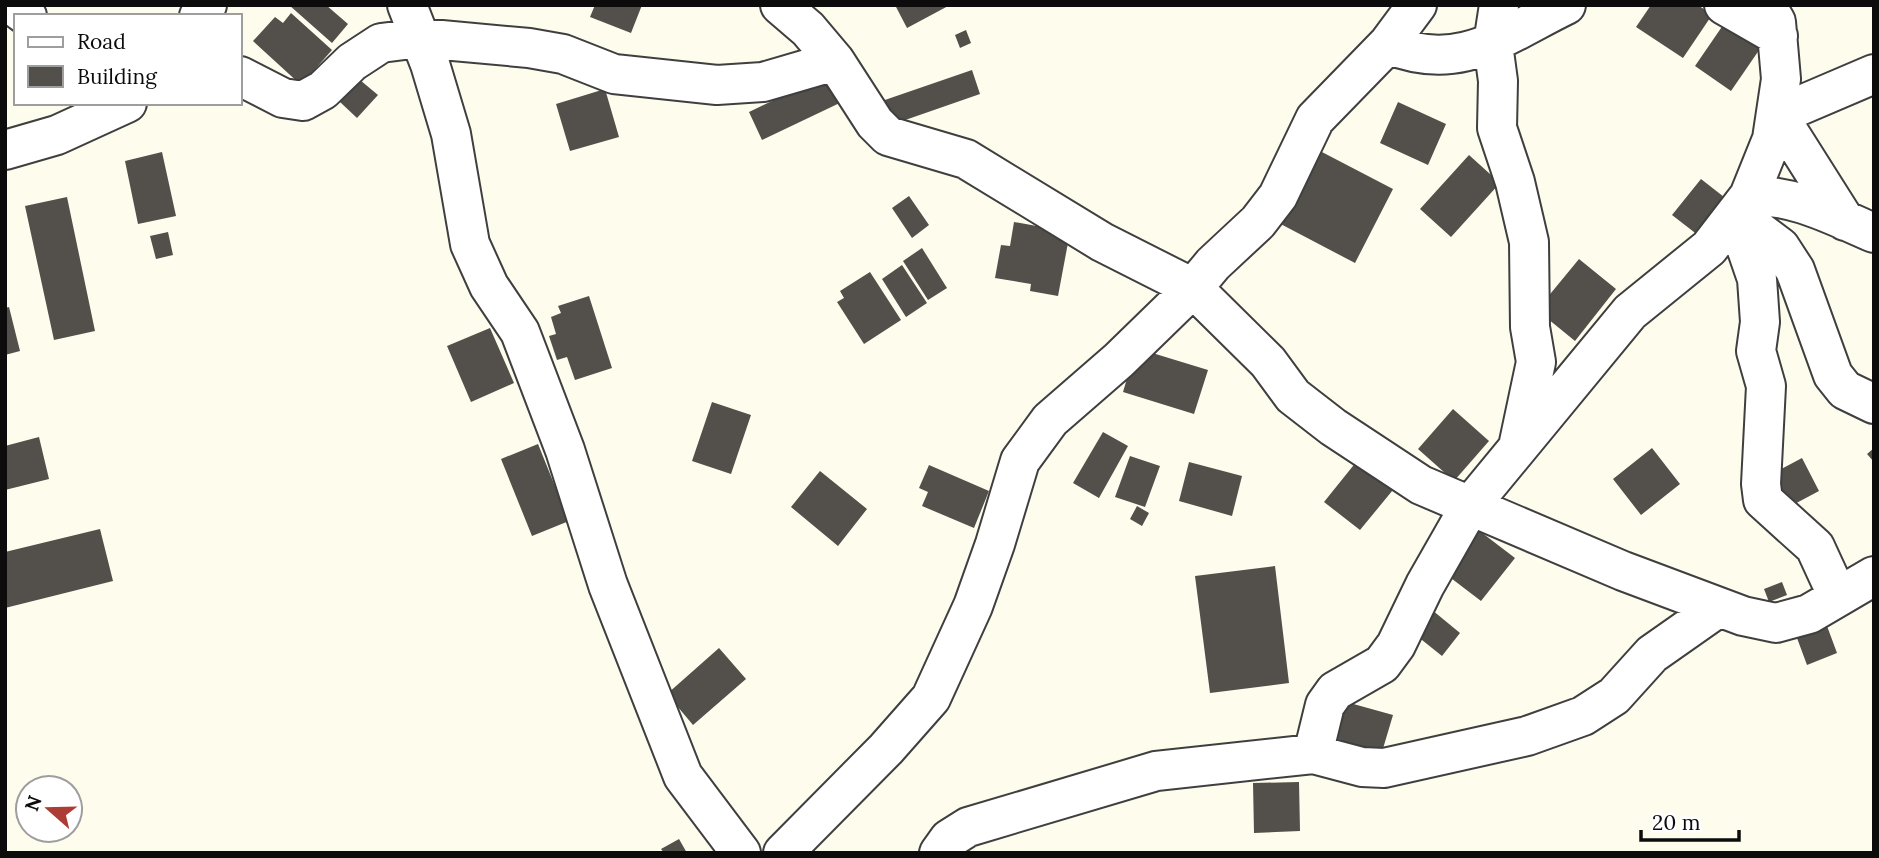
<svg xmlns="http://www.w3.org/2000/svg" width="1879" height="858" viewBox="0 0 1879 858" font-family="Lora,serif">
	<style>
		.building { fill: #534f4a }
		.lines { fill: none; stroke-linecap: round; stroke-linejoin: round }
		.minor-casing { stroke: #3f3f3f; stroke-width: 42 }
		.minor { stroke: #fff; stroke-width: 38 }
	</style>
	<rect width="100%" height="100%" fill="#fdfced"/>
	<!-- building -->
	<path class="building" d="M289,5h37l22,19 -16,19z
		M595,5h47l-11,28 -41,-16z
		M895,5h55l-43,23z
		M1651,5h47l14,10 -29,43 -47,-31z
		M291,13l41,37 -31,35 -48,-44 22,-24 8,6z
		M1730,15l36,25 -35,51 -36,-25z
		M966,30l5,13 -11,5 -5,-13z
		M972,70l8,24 -92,32 -9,-24z
		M833,72l13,28 -84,40 -13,-28z
		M360,80l18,15 -21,23 -17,-16z
		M605,89l14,48 -49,14 -14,-47z
		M1398,102l48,22 -18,41 -48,-22z
		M1320,151l73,38 -38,74 -82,-43z
		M162,152l14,64 -38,8 -13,-63z
		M1469,155l31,28 -49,54 -31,-28z
		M1701,179l23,18 -13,15 8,7 -16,20 -31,-24z
		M909,196l20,29 -17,13 -20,-30z
		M67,197l28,134 -41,9 -29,-134z
		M1014,222l56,10 -12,64 -28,-5 1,-7 -36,-6 6,-33 9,1z
		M168,232l5,23 -17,4 -6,-23z
		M922,248l25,40 -19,12 -25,-39z
		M1579,259l37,30 -41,52 -38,-31z
		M902,265l25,38 -21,14 -24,-38z
		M870,272l31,48 -37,24 -27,-42 7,-4 -4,-7z
		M589,296l23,72 -37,12 -8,-23 -10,3 -8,-24 7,-2 -5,-17 10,-4 -3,-7z
		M9,307l11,44 -15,4v-47z
		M490,328l24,55 -43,19 -24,-56z
		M1136,348l72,22 -14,44 -71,-22z
		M712,402l39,13 -20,59 -39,-13z
		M1453,409l36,32 -35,40 -36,-32z
		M1103,432l25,14 -29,52 -26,-15z
		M39,437l10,42 -44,11v-44z
		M538,444l31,77 -37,15 -31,-77z
		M1652,448l28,36 -39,31 -28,-36z
		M1874,448v14l-7,-8z
		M1130,456l30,10 -15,41 -30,-10z
		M1361,456l36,29 -37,45 -36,-28z
		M1802,458l17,33 -32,17 -17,-33z
		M1189,462l53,14 -10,40 -53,-15z
		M929,465l60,26 -15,37 -52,-22 6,-14 -9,-4z
		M820,471l47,38 -29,37 -47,-39z
		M1137,506l12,7 -7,13 -12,-7z
		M100,529l13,52 -108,27v-56z
		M1477,529l38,29 -34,43 -38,-29z
		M1275,566l14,117 -79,10 -15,-117z
		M1782,582l5,13 -18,7 -5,-13z
		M1426,605l34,28 -18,23 -35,-28z
		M1827,626l10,27 -30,12 -10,-27z
		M719,648l27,31 -53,46 -26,-31z
		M1339,700l54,15 -14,47 -54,-16z
		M1299,782l1,49 -46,2 -1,-50z
		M679,839l8,14h-23l-3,-4z"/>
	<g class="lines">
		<!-- minor casing -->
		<g class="minor-casing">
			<path id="minor" d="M12,5l15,11
				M407,5l23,59 21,70 19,110 19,42 31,46 45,118 43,135 75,191 58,77
				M780,5l28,24 27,32
				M1499,5l-6,39 5,37 -1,47 18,54 14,60 1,85 6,35 -18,85
				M1724,5l54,31
				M199,16l8,-11
				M1388,44c72,30 116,-9 178,-39
				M240,76l43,22 20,3 20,-11 29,-28 29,-19 39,-5 109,10 34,6 51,20 103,11 46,-3 72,-21 40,62 13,13 78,23 136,83 91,46 75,74 25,34 40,31 88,58 202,86 120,45 33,7 33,-9 65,-38
				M5,150l52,-15 70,-32
				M1749,196c45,-2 85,20 125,37
				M1737,215l43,32 15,23 38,105 12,15 29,14
				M1845,221l-67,-106 96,-41
				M1730,223l16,24 11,32 3,43 -4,29 10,35 -5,98 2,16 52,47 23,50
				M1313,754l12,-49 10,-14 47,-27 14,-19 29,-60 45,-79 160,-194 79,-64 40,-52 23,-57 9,-60 -5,-57 -10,-17
				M783,853l103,-104 45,-51 42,-92 22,-62 25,-83 30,-41 69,-60 74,-72 20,-24 45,-42 20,-26 37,-77 73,-75 29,-39
				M939,853l10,-14 19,-12 188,-56 157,-17 49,13 22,1 143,-32 56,-20 31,-20 38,-42 67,-47"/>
		</g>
		<!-- minor -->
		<use href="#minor" class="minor"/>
	</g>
	<!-- border -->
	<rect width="1879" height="858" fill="none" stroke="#0c0c0c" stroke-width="14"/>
	<!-- legend -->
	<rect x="14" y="14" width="228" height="91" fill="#ffffff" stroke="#9e9e9e" stroke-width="2"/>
	<rect x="28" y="37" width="35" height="10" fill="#ffffff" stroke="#9e9e9e" stroke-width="2"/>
	<text x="77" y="49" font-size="21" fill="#0c0c0c">Road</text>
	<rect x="28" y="66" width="35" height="21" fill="#534f4a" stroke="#9e9e9e" stroke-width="2"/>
	<text x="77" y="84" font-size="21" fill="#0c0c0c">Building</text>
	<!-- north arrow -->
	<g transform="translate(49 809) rotate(290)"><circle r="33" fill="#ffffff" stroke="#9e9e9e" stroke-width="2"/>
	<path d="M0-5L12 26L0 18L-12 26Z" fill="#ac3c34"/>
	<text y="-10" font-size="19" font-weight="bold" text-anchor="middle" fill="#0c0c0c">N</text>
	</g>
	<!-- scale -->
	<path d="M1641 830v10h98v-10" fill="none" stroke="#0c0c0c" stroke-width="3.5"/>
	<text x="1652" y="830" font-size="21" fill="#0c0c0c" stroke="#ffffff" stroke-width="5" paint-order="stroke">20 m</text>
</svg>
